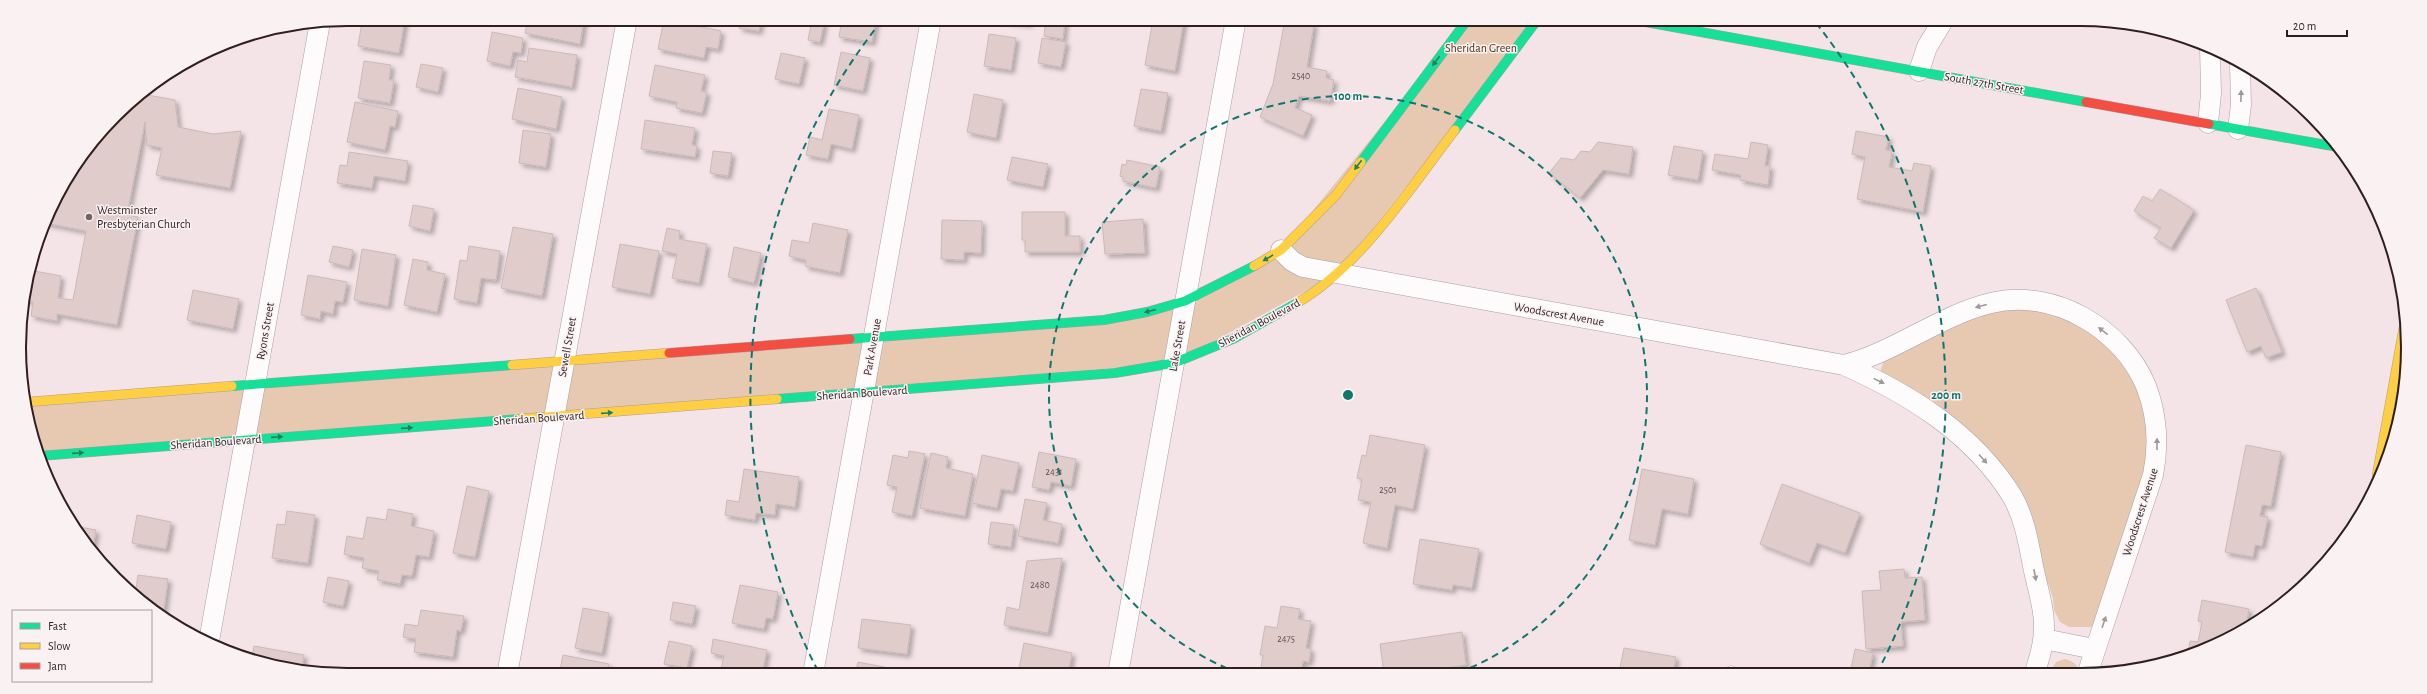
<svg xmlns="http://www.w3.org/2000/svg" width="2427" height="694" viewBox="0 0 2427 694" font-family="'Alegreya Sans',sans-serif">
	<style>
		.green { fill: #e7c8b1 }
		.building { fill: #e0cccb; stroke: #c9baba; filter: url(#shadow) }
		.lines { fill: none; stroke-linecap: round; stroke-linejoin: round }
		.lane-casing { stroke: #ac9da0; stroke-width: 11 }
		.street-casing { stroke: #ac9da0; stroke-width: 21 }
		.fast-casing { stroke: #ac9da0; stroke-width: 10 }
		.slow-casing { stroke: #ac9da0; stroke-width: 10 }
		.jam-casing { stroke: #ac9da0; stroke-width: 10 }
		.lane { stroke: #fdfbfb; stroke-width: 10 }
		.street { stroke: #fdfbfb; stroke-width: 20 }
		.fast { stroke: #16e098; stroke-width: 9 }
		.slow { stroke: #ffcf43; stroke-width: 9 }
		.jam { stroke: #f24e42; stroke-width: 9 }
		.oneway { fill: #22805c }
		.oneway2 { fill: #a09899 }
		.ring { fill: none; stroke: #0f766e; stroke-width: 2; stroke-dasharray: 7 5 }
		.poi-dot { fill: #746466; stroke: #faf1f2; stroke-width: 1.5 }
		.labels { text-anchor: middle; stroke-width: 3; stroke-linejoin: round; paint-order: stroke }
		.number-label { font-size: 10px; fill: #5e4d4e }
		.park-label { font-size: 12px; fill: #4b3419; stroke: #faf1f2 }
		.street-label { font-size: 12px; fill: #2f1f21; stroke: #faf1f2 }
		.poi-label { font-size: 12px; fill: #2f1f21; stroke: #faf1f2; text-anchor: start }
		.rim { fill: none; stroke: #2f1f21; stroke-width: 2 }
		.centre { fill: #0f766e; stroke: #faf1f2; stroke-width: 2 }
		.ring-label { font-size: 12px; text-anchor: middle; font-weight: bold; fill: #0f766e; stroke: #faf1f2; stroke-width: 3; stroke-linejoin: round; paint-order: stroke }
	</style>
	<defs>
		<filter id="shadow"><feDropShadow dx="3.5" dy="3.5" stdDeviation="2" flood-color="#0004"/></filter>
	</defs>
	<rect width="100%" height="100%" fill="#f4e4e7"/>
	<!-- green -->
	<path class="green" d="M1468,19h70l-201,255 -163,89 -1135,93 -9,-24 -3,-30 1120,-90 134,-62z
		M2005,309h24l35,7 54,35 21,34 11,66 -52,168 -7,8h-22l-9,-5 -6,-12 -1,-12 -11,-32 -7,-40 -16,-32 -139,-122 4,-12 85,-43z
		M2065,659c7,2 13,5 14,13h-29l6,-10z"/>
	<!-- building -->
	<path class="building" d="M375,19h30l-6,34 -41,-7 4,-24 12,3z
		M528,19h56l-4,25 -55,-11z
		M664,19l57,12 -3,18 -12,-2 -2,11 -46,-9z
		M741,19h20l-2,12 -20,-3z
		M842,19h34l-4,23 -33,-5z
		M995,19h34v5z
		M1046,19l19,2 -2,18 -19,-3z
		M1153,19h31l-9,52 -30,-6z
		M1285,19l29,5 -7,43 20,4 -1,7 8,2 -4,21 -31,-5 -4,12 17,7 -9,21 -43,-19 13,-33z
		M812,20l12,3 -4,19 -12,-2z
		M492,32l31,6 -2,15 -8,-1 -3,14 -23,-5z
		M989,34l27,4 -5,32 -27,-4z
		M1042,38l24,4 -5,25 -23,-4z
		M529,48l48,7 -5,32 -57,-10 3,-17 9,2z
		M841,52l29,6 -7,33 -29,-6z
		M781,53l24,5 -6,26 -24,-5z
		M364,61l27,4 -2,15h5l-4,23 -32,-5z
		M421,64l22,4 -5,24 -22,-5z
		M655,65l50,10 -4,16 6,1 -5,21 -26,-5 1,-6 -28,-6z
		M518,88l44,9 -6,32 -44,-10z
		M1141,89l27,4 -7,38 -27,-5z
		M142,94l33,6 3,27 35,7 28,-3 -11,57 -74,-13 6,-27 -15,-3 -2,-23 -18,93 11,2 -21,108 -60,-11v7l-26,-5 2,-14 -9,-2 5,-30 32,6 -3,22 15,2 13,-69 -41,-8 8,-21 34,-55 44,-46z
		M974,94l29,6 -7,38 -29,-6z
		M355,102l43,9 -3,16 -5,-1 -5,24 -38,-8z
		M829,109l30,6 -7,34 -21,-5 -3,15 -22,-4 4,-18 12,3z
		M645,120l50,8 -3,17 5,1 -2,11 -54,-8z
		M523,130l28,4 -5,33 -27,-4z
		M1856,131l33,6 -3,13 6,1 -3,16 23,4 2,-8 17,3 -8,46 -66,-13 8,-42 -13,-3z
		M1598,142l35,5 -4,27 -26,-4 -23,28 -31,-25 12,-15 13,2 7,-9 9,1z
		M1751,142l17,3 -3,21h5l-2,19 -28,-5 1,-5 -29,-5 3,-16 33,5z
		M1674,146l29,5 -5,29 -30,-5z
		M713,151l19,2 -4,23 -18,-3z
		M349,152l59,9 -3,20 -31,-5 -2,12 -35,-5 3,-18 7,1z
		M1012,157l36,7 -5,23 -36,-7z
		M1127,160l33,7 -4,21 -33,-7v-4l-3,-1 2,-12 4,1z
		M2160,189l34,21 -23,38 -17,-10 7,-10 -27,-17 9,-15 9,5z
		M413,205l21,4 -4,22 -21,-5z
		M1022,212h43v24h15v16h-55v-12h-3z
		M1143,219l2,34 -40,1 -3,-32z
		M942,220l40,1 -1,32 -17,-1v8l-23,-1z
		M813,223l35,7 -8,43 -35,-7 1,-6 -17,-4 3,-16 17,3z
		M513,227l40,7 -11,62 -41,-8z
		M667,228l13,3 -1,8 28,5 -8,39 -27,-5 5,-24 -15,-3z
		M620,244l39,7 -9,43 -38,-7z
		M333,246l20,4 -4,17 -20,-5z
		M469,246l31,5 -4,29 -15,-2 -4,25 -23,-4 6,-39 7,1z
		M734,247l27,6 -7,30 -26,-6z
		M362,249l34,6 -8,51 -34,-6z
		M413,259l15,3 -1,8 18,4 -8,38 -33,-7z
		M308,275l39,7 -4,20 -8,-1 -2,13 -12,-3 -1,8 -19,-4z
		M2256,288l26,64 -16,6 -5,-12 -14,6 -21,-52z
		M193,290l46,9 -6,30 -46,-9z
		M1370,435l55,10 -12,64 -18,-4 -8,43 -24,-5 8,-41 -13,-2 4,-21 -5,-1 5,-23 4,1z
		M2246,445l35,7 -10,54 -9,-1 -2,11 8,1 -6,29 -7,-1 -2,12 -28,-5z
		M909,451l16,3 -13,62 -20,-4 5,-25 -10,-2 6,-30 15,3z
		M1039,452l37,7 -5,27 -20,-4 -2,8 -17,-3z
		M931,453l17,4 -2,11 27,6 -8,42 -45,-8z
		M982,455l37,8 -6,28 -12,-2 -4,19 -25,-5z
		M744,469l55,8 -4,30 -19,-3 -1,11 -19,-2 -1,7 -30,-5 2,-15 12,2z
		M1642,469l52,10 -6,35 -26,-5 -7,36 -26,-5z
		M1782,484l78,29 -15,40 -28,-10 -8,20 -49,-19z
		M467,486l22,5 -14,66 -22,-4z
		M1025,499l22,4 -4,17 19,4 -4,19 -40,-7z
		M388,509l25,5 -2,12 23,5 -5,26 -13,-2 -4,21 -10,-1 -2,9 -23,-4 2,-9 -17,-3 2,-10 -20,-4 3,-18 16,3 4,-22 19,3z
		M287,511l28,4 -7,48 -36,-5 5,-34 8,1z
		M137,515l34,7 -5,27 -34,-6z
		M991,522l23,3 -3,22 -23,-3z
		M74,526l22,4 -4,22 -5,-6z
		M1420,539l59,10 -7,39 -19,-3 -1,5 -39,-6z
		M1062,558l-14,75 -44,-8 3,-18 12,3 8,-49z
		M1904,569l1,9 17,-1 3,43 -24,2 2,24 -37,3 -4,-58 19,-1 -2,-19z
		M138,575l30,4 -4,30 -15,-2 -14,-11z
		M328,577l21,4 -6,25 -20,-4z
		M740,585l38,7 -5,27 -7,-1 -2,11 -32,-6z
		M2202,600l47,9 -3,17 -8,6 -7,-2 -1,8 -5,3 -37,11 2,-11 8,1 4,-20 -4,-1z
		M673,602l23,4 -4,18 -22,-4z
		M1281,606l19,3 -2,10 13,2 -5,27 5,1 -2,13 -6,-1 -2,13h-41l3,-19h-3l5,-29 12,2z
		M583,608l26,5 -7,40 -27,-5z
		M421,610l43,6 -3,15 -4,-1 -4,27 -39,-5 2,-13 -13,-2 2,-13 13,2z
		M862,619l49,6 -4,29 -49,-6z
		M1462,632l4,33 -53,8h-29l-4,-29z
		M713,639l54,11 -5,24h-13l-28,-5 3,-13 -13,-3z
		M669,641l23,5 -5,22 -23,-4z
		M1024,643l48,10 -4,21h-44l1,-4 -6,-1z
		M254,646l50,9 -3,16 -18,-2 -31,-12z
		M1624,648l52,9 -3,16h-40v-3l-13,-2z
		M1855,649l18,4 -4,19 -18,-3z
		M563,655l46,9 -2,11h-48z
		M858,662l41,8 -1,4h-43z
		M407,668l34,7h-35z"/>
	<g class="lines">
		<!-- lane casing -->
		<g class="lane-casing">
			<path id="lane" d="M1731,673v-2"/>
		</g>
		<!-- street casing -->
		<g class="street-casing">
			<path id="street" d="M1919,71l8,-24 17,-28
				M2208,123l3,-29 -1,-48
				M2238,129l3,-24 -1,-42
				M1281,250l11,11 11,6 541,98c65,29 129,68 168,131 13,22 17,50 22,75 5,22 13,47 9,69 -1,11 -5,22 -8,32
				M1844,365c52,-13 96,-50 147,-62 62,-15 131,25 155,83 11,28 13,60 7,89l-65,197
				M2044,639l50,10
				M209,641l111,-619
				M813,674l118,-655
				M1118,674l118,-655
				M507,675l120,-656"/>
		</g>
		<!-- fast casing -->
		<g class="fast-casing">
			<path id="fast" d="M1629,19l457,83
				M2209,124l129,23
				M1455,130l83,-111
				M1361,162l107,-143
				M850,339l254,-19 43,-8 38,-11 69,-35
				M232,386l280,-21
				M777,399l338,-26 59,-10 61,-25 62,-35
				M39,456l480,-37"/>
		</g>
		<!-- slow casing -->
		<g class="slow-casing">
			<path id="slow" d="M1254,266l27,-16 55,-55 25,-33
				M1297,303c63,-36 114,-116 158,-173
				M512,365l157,-12
				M27,402l205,-16
				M519,419l258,-20
				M2377,475l28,-154"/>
		</g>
		<!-- jam casing -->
		<g class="jam-casing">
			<path id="jam" d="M2086,102l123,22
				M669,353l181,-14"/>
		</g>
		<!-- lane -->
		<use href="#lane" class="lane"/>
		<!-- street -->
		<use href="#street" class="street"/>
		<!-- fast -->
		<use href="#fast" class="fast"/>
		<!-- slow -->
		<use href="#slow" class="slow"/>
		<!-- jam -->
		<use href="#jam" class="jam"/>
	</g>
	<!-- one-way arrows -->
	<defs><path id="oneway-solid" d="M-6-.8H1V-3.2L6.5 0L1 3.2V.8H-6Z"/></defs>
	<g class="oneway">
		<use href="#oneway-solid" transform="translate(1436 61) rotate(127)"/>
		<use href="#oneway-solid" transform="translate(1358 165) rotate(127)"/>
		<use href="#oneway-solid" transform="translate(1268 258) rotate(149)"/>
		<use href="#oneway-solid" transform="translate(1150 311) rotate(166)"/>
		<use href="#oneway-solid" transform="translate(607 413) rotate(-4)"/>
		<use href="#oneway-solid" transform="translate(407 428) rotate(-4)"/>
		<use href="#oneway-solid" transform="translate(277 437) rotate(-4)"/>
		<use href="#oneway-solid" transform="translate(78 453) rotate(-4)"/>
	</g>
	<g class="oneway2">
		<use href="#oneway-solid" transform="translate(2241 96) rotate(-89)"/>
		<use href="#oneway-solid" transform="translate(1981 306) rotate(165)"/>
		<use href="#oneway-solid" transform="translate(2103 331) rotate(-142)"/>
		<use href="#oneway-solid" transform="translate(1879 381) rotate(26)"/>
		<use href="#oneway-solid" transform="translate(2157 444) rotate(-90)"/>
		<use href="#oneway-solid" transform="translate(1983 459) rotate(48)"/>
		<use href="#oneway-solid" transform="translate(2035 575) rotate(79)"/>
		<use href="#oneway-solid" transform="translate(2104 622) rotate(-71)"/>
	</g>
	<!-- distance rings -->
	<g class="ring">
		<path d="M1238 673A299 299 0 1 1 1458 673"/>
		<path d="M818 671A598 598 0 0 1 880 23M1816 23A598 598 0 0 1 1878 671"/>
	</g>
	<!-- markers -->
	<circle class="poi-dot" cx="89" cy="217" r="4"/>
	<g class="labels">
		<!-- number labels -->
		<g class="number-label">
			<text x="1301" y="79">2540</text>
			<text x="1054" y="475">2431</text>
			<text x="1388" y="493">2501</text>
			<text x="1040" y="588">2480</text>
			<text x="1286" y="642">2475</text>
		</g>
		<!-- park labels -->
		<g class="park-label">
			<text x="1481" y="52">Sheridan Green</text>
		</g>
		<!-- street labels -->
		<g class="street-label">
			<text transform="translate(1984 83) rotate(10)" y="4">South 27th Street</text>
			<text transform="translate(1559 314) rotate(10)" y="4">Woodscrest Avenue</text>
			<text transform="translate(1259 323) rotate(-28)" y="4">Sheridan Boulevard</text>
			<text transform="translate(265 331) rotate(-80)" y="4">Ryons Street</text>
			<text transform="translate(1177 346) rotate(-80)" y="4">Lake Street</text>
			<text transform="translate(567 347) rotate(-80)" y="4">Sewell Street</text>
			<text transform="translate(872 347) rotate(-80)" y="4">Park Avenue</text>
			<text transform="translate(862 393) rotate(-4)" y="4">Sheridan Boulevard</text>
			<text transform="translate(539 418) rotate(-4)" y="4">Sheridan Boulevard</text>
			<text transform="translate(216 442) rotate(-4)" y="4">Sheridan Boulevard</text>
			<text transform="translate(2140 512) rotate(-72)" y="4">Woodscrest Avenue</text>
		</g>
		<!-- poi labels -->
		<g class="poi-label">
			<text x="97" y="214">Westminster<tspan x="97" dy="14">Presbyterian Church</tspan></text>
		</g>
	</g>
	<!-- crop -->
	<path d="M0 0H2427V694H0ZM347 26H2080A321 321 0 0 1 2401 347V347A321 321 0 0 1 2080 668H347A321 321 0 0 1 26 347V347A321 321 0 0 1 347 26Z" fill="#faf1f2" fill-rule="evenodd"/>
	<path class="rim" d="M347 26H2080A321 321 0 0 1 2401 347V347A321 321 0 0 1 2080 668H347A321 321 0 0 1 26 347V347A321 321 0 0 1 347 26Z"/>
	<circle cx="1348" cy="395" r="6" class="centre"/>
	<g class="ring-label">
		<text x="1348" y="100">100 m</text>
		<text x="1946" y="399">200 m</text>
	</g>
	<!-- legend -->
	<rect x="12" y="610" width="140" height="72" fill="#faf1f2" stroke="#a99d9e"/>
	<rect x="20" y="623" width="20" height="6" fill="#16e098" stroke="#a99d9e"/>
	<text x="48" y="630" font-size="12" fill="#2f1f21">Fast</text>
	<rect x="20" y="643" width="20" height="6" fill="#ffcf43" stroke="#a99d9e"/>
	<text x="48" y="650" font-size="12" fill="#2f1f21">Slow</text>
	<rect x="20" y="663" width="20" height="6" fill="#f24e42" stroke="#a99d9e"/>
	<text x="48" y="670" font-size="12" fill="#2f1f21">Jam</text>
	<!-- scale -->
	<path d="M2287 30v6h60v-6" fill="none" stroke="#2f1f21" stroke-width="2"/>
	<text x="2293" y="30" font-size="12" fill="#2f1f21" stroke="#faf1f2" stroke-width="3" paint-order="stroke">20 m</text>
</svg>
